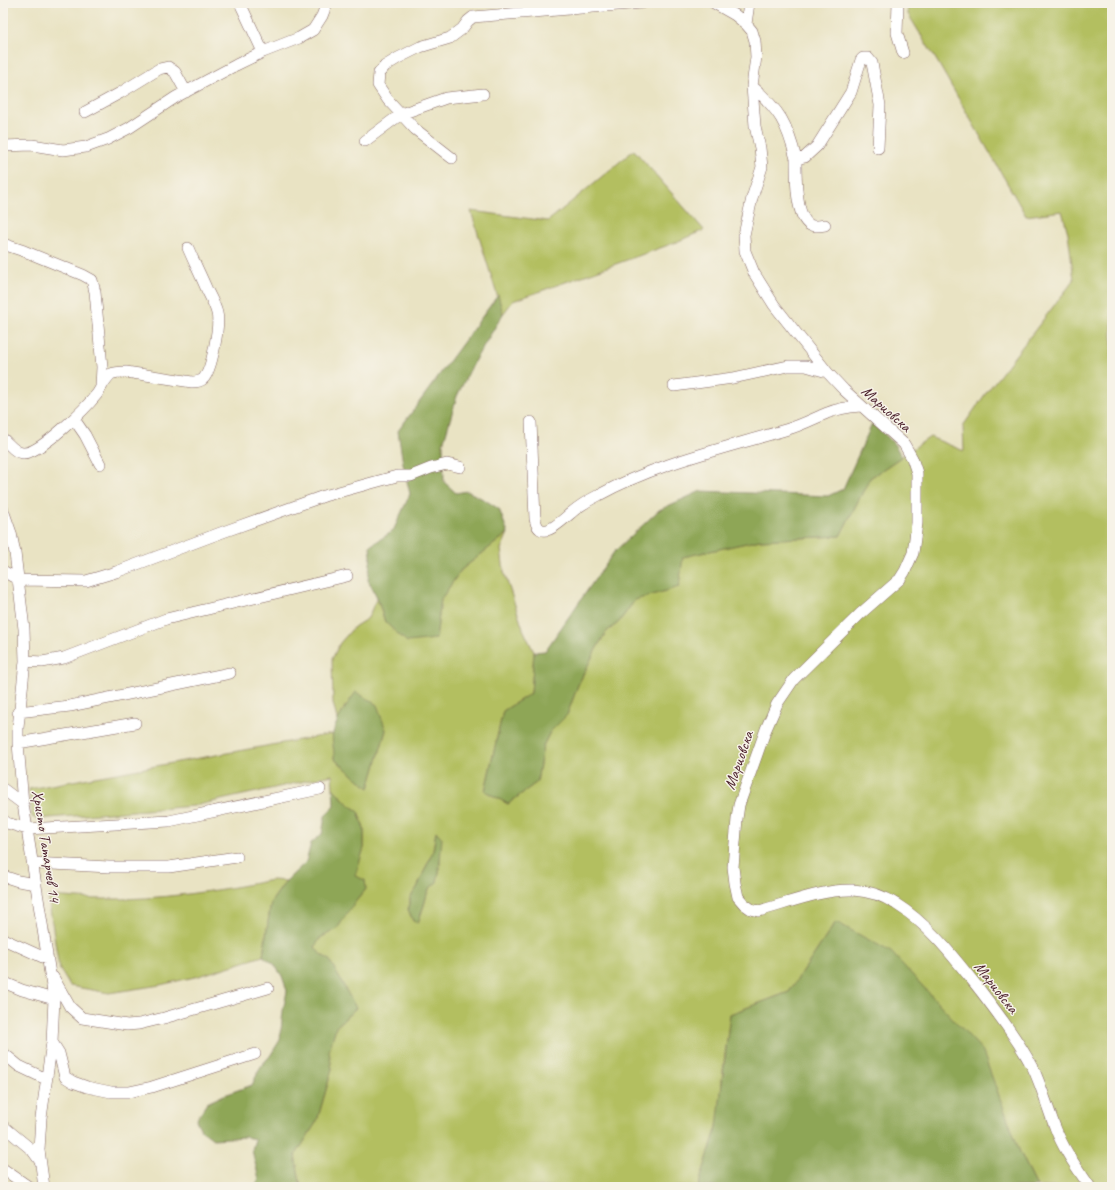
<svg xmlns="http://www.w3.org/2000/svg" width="1115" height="1190" viewBox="0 0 1115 1190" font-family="Caveat,sans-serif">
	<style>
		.green { fill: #b3bf61; stroke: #7e6f46; fill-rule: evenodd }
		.forest { fill: #8ea657; stroke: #6c6241 }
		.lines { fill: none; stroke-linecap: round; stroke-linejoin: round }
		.minor-casing { stroke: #826460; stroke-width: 12 }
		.minor { stroke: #fff; stroke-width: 11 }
		.labels { text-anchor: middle; stroke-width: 3; stroke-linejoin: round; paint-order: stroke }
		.street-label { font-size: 16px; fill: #4a1f2b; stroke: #f7f3e8 }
	</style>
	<rect width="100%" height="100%" fill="#f7f3e8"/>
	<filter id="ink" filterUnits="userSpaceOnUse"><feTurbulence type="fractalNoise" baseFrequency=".025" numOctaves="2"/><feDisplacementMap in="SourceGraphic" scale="8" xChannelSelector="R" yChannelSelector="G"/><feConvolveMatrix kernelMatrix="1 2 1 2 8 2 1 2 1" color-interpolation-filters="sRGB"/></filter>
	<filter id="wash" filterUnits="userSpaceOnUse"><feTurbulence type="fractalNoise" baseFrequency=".012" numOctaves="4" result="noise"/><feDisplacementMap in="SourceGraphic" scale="16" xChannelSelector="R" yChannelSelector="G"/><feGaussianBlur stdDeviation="0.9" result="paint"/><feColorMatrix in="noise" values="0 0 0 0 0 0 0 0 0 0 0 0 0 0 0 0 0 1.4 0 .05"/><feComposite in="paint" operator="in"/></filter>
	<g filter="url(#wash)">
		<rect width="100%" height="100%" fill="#e9e3c3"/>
		<!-- green -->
		<path class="green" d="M907,3h205v1184h-75l-17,-35 -184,-230 -47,70 -59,22 -8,65 -1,28 -4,20 -19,60h-397l-6,-31 22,-35 15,-52 -4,-18 8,-24 20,-19 -41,-61 5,-9 17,-10 15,-22 14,-17 -12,-13 10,-28v-19l-6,-18 -9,-6 -16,-17 -1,-13 -138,31 -157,13 -5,-2 -3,-28 303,-55 3,18 -1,7 35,29 17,-58 -41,-24 -7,17 -5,-20 -1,-44 8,-16 14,-16 14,-9 9,-21 8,25 51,17 5,-40 20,-29 47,-37 -7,16 3,23 19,57 11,23 -3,41 -28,18 -18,80 23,13 29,-22 6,-36 7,-14 17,-17 11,-30 17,-34 11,-19 12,-9 17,-23 47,-43 78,-17 80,-4 30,-58 60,-41 34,14 -1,-25 23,-33 88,-113 -6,-47 -6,-22 -36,5 -89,-155 -29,-47zM436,831l4,31 -1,10 -3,10 -7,7 -2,5 -3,11 -6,18 -5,-2 -5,-12 2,-5v-6l7,-10 16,-37z
			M634,150l70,80 -30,13 -161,58 -10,13 -32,-103 77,10z
			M272,880l14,1 -15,21 -8,54 -64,20 -39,9 -51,8 -39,-7 -11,-18 -11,-72c18,1 37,3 55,3 56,1 114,-8 169,-19z"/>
		<!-- forest -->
		<path class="forest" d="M498,295l5,19 -28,46 -18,36 -14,48 1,38 12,11 11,-2 18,9 14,9 9,24 -47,37 -20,29 -5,40 -29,3 -22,-20 -8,-25 -9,-17 3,-24 -1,-10 23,-15 17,-37 -7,-30 -5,-33z
			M872,424c12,10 24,18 29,33l-31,21 -30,58 -80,4 -77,17 -4,30 -44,13 -17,23 -12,9 -11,19 -17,34 -11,30 -17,17 -7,14 -6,36 -29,22 -23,-13 18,-80 28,-18 3,-41 11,-1 69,-99 45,-42 42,-19 127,5 15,-7z
			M356,692l21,13 9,25 -17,58 -35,-29c1,-8 -3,-18 -1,-26 3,-13 15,-30 23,-41z
			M333,788l16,17 9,6 6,18v19l-9,28 10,4 1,9 -14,17 -15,23 -17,9 -5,9 6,8 8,4 27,49 -20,19 -7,24 3,18 -15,52 -22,35 6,31h-47l5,-8 -7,-29 3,-11 -10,-2 -32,2 -12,-9 -5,-10 11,-17 17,-8 28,-10 9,-19 9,-10 10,-16 3,-29 4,-20 -5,-15 -8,-12 -11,-8 8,-54 15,-21 20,-19 5,-19 11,-9 3,-18 9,-10z
			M436,831l6,7 -3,34 -2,10 -8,7 -2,5 -3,11 -6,18 -5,-2 -5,-12 2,-5v-6l7,-10 16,-37z
			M836,922l55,30 91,98 38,102 17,35h-339l19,-60 13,-113 59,-22z"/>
	</g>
	<g filter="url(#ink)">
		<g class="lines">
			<!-- minor casing -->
			<g class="minor-casing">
				<path id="minor" d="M240,3l23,49
					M714,3l21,12 11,9 6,7 3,10 1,16 -4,29 3,40 5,22 2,19 -10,31 -8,37 1,16 9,22 20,32 53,67 17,18 60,54 8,14 5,15v50l-4,30 -8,18 -5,8 -40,35 -66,65 -17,25 -11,25 -27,76 -2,14 -4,48 2,16 3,14 6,7 7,5 8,2c29,-8 64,-22 94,-21 15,1 31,6 43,14 34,21 59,55 84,86 19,25 38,50 53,78 9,19 14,39 22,59 8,22 22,41 35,60
					M898,3l-1,30 6,20
					M746,24l3,-21
					M752,86c28,25 35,37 44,73l9,-2 12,-11 34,-54 10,-32 2,-2h5l4,5 8,42 -2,43
					M85,112l35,-19 39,-24 9,-2 7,5 11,20
					M365,141l36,-27 45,-16 37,-4
					M3,146l29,-1 31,5 23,-3 22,-8 21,-11 47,-31 60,-32 27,-13 36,-14 14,-8 9,-14 5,-13
					M452,158l-37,-29 -27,-29 -10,-15 1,-12 6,-7 13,-8 22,-11 30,-9 12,-9 6,-8 5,-4 169,-14
					M796,159c0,15 -1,58 14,66 5,2 10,1 15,0
					M3,244l21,7 59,24 9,5 3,12 7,75 -1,20
					M674,386l59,-8 55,-12h18l21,6
					M74,419l11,16 15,29
					M531,422l4,97c5,25 26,2 36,-6 8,-7 18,-13 28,-18 58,-32 123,-46 186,-65 15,-4 28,-11 42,-17 10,-4 22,-6 33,-7
					M3,439c5,4 12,14 20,14 17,1 63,-45 74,-59 4,-6 8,-15 14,-20 4,-2 10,-2 15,-2l66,10c4,0 8,0 11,-3 9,-8 17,-55 14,-66 -2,-8 -6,-15 -10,-23 -6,-14 -13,-28 -19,-42
					M3,510l8,23 4,20 9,76 1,32 -7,67v15l5,61 31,195 -2,43 -11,76 -2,32 5,37
					M3,571l16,9 67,1 30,-9 107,-40 101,-36 73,-20h14l20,-8 16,-4 13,3
					M25,661l17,1 22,-4 102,-39 181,-43
					M18,712l52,-6 160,-33
					M18,743l117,-20
					M3,789l20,15
					M3,820l4,3 20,6 142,-8 151,-32
					M33,863l76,4h60l68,-10
					M3,876l15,5 18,3
					M3,939l44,20
					M53,977l17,30 12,11 45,7 12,-1 25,-6 104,-30
					M3,982l19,8 32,9
					M52,1042l7,11 6,24 8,5 14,5 24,5h18l23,-5 103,-33
					M3,1053l16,13 27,13
					M3,1126l29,24 8,11
					M3,1169l26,18"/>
			</g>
			<!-- minor -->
			<use href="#minor" class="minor"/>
		</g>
	</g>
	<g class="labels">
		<!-- street labels -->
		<g class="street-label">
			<text transform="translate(887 408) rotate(42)" y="6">Мариовска</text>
			<text transform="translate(738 760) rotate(-71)" y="6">Мариовска</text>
			<text transform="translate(47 846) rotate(81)" y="6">Христо Татарчев 14</text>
			<text transform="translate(997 987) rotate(52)" y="6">Мариовска</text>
		</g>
	</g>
	<!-- margin -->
	<rect width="1115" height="1190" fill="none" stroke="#f7f3e8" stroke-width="16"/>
</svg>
